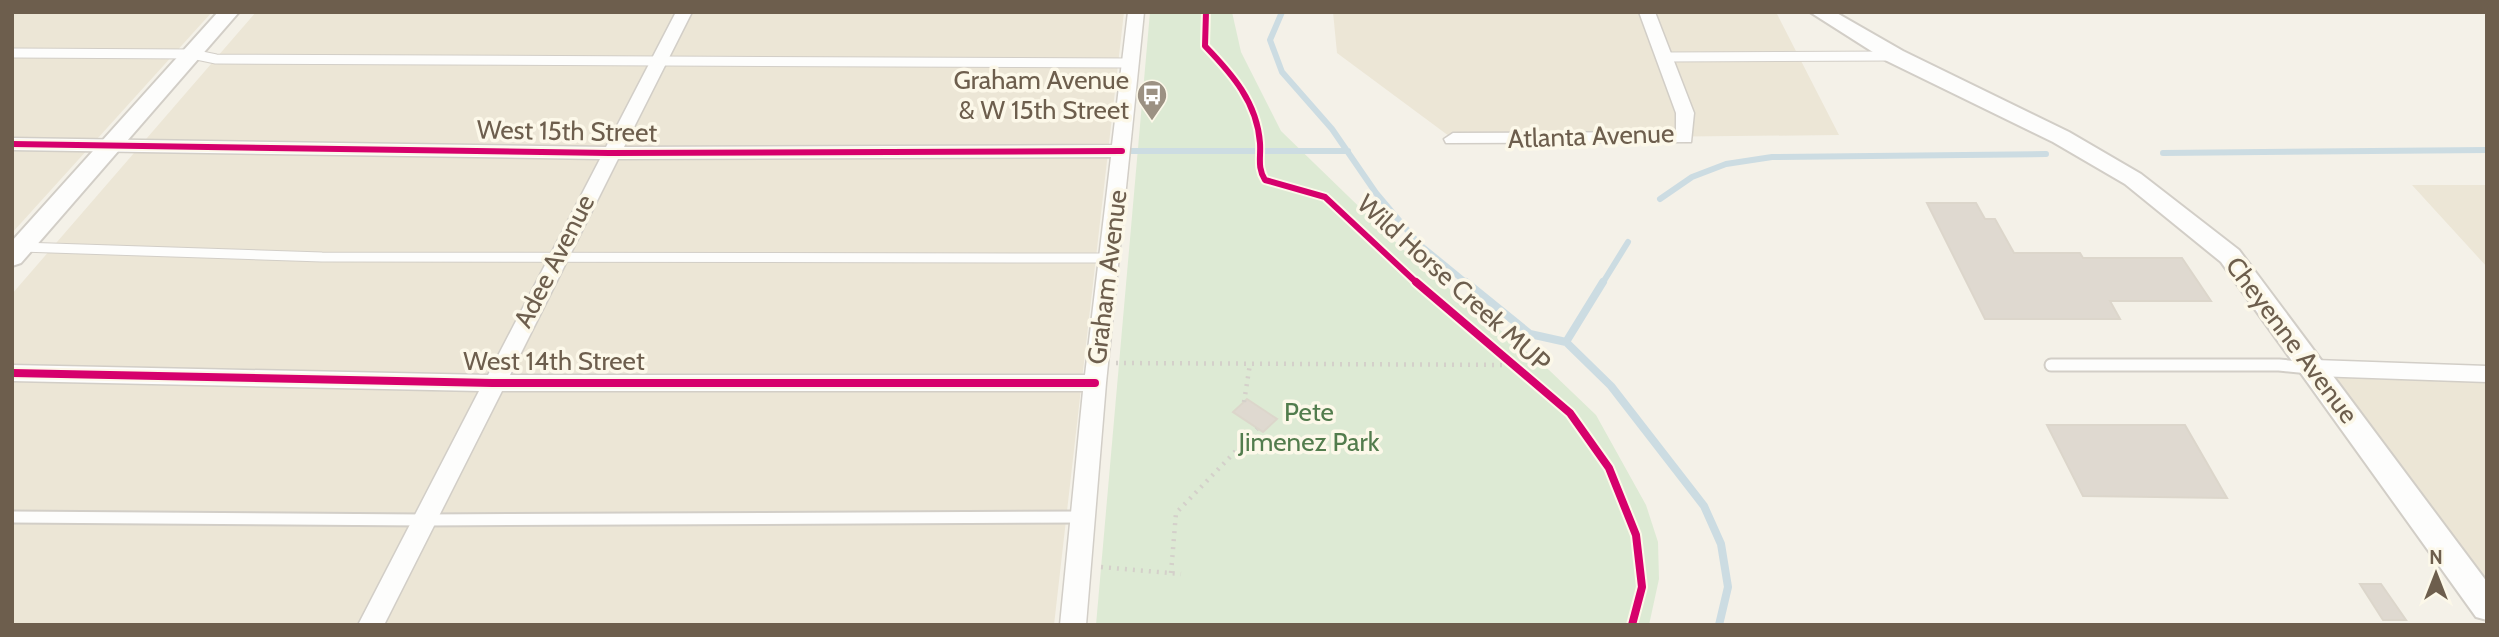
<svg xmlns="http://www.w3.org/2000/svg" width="2499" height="637" viewBox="0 0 2499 637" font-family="Cabin,sans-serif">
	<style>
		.residential { fill: #ece6d6 }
		.green { fill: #ddead4 }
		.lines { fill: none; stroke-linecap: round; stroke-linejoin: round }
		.stream-far1 { stroke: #ccdce2; stroke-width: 6 }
		.stream { stroke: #ccdce2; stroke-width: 8 }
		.building { fill: #dfd9d0; stroke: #dcd6cb; stroke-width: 2 }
		.service-far1-casing { stroke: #d2cec7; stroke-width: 11 }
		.service-casing { stroke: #d2cec7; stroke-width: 15 }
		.minor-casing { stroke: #d2cec7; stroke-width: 3 }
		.tertiary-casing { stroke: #d2cec7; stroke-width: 4 }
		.path { stroke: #d4d0ca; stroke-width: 4.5; stroke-dasharray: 2 6; stroke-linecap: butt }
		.service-far1 { stroke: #fdfdfc; stroke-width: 9 }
		.service { stroke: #fdfdfc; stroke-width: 11 }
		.minor { fill: #fdfdfc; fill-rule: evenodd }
		.tertiary { fill: #fdfdfc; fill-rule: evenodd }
		.cycleway-far1-casing { stroke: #fcf8e9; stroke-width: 10 }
		.cycleway-casing { stroke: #fcf8e9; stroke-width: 12 }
		.cycleway-far1 { stroke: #d6006c; stroke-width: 6 }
		.cycleway { stroke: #d6006c; stroke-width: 8 }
		.labels { text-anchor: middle; stroke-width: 7; stroke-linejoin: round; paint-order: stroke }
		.poi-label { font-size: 26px; fill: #6d5e4d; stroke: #fcf8e9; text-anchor: end }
		.street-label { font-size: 26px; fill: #6d5e4d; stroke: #fcf8e9 }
		.park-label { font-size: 26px; fill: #527c4d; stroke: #fcf8e9 }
	</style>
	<rect width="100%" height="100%" fill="#f4f1e8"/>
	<!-- residential -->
	<path class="residential" d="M12,12h200l-200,221z
		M256,12h868l-70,613h-1042v-331z
		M1333,12h443l63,123 -386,4 -116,-86z
		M2412,185h75v82z
		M2324,377h163v229z"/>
	<!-- green -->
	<path class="green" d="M1150,12h82l9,40 40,79 133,129 135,110 47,45 50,90 12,37 1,37 -10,46h-553z"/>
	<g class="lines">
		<!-- stream-far1 -->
		<path class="stream-far1" d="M1282,12l-12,28 12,32 50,57 44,64 43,51 49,40
			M1122,151h226
			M2163,153l324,-3
			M1660,199l32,-22 34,-13 46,-7 274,-3
			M1602,284l26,-42"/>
		<!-- stream -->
		<path class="stream" d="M1466,282l64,52 36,8 45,44 93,120 17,38 7,43 -9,38
			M1566,342l37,-60"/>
	</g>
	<!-- building -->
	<path class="building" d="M1927,203h49l9,16h10l19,34h66l3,5h99l29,43h-101l10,18h-135z
		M1247,399l30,20 -14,13 -30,-20z
		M2047,425h138l42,73 -144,-2z
		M2360,584h21l25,36h-23z"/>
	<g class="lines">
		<!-- service-far1 casing -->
		<g class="service-far1-casing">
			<path id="service-far1" d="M12,53l180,1 24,5 915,4
				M1664,57l228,-1
				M21,247l301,10 788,1"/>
		</g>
		<!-- service casing -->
		<g class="service-casing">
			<path id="service" d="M2051,365h228l30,3
				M12,517l412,3 660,-3"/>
		</g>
		<!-- minor casing -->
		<g class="minor-casing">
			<path id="minor" d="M676,12h16l-68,135 488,-2 16,-133h16l-38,371 -20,242h-26l23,-234h-581l-118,234h-26l121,-234 -467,-10v-16l476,10 112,-216 -588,-9v-12l594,9zM1111,157l-26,218h-575l108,-216z
				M1639,12h16l39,101 -3,29 -245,1 -2,-4 9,-6 223,-1v-19z
				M2315,360l172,6v16l-172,-6 -8,-2 -3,-6 3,-6z"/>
		</g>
		<!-- tertiary casing -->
		<g class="tertiary-casing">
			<path id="tertiary" d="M218,12h21l-218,251 -9,3v-25z
				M1810,12h25l68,39 166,81 72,42 98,76 248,332v38l-11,-3 -255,-355 -96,-78 -72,-42 -166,-81z"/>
		</g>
		<!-- path -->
		<path class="path" d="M1116,363l398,2
			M1244,402l6,-38
			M1101,567l80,7
			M1171,573l5,-60 81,-84"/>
		<!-- service-far1 -->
		<use href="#service-far1" class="service-far1"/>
		<!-- service -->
		<use href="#service" class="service"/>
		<!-- minor -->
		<use href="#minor" class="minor"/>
		<!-- tertiary -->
		<use href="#tertiary" class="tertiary"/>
		<!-- cycleway-far1 casing -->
		<g class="cycleway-far1-casing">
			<path id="cycleway-far1" d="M1206,12l-1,34c27,28 52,56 55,97 1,15 -3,24 5,37l60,17 93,87
				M12,144l597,9 513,-2"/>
		</g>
		<!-- cycleway casing -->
		<g class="cycleway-casing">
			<path id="cycleway" d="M1416,282l154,131 39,55 27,67 6,52 -10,38
				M12,373l480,10h603"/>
		</g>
		<!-- cycleway-far1 -->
		<use href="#cycleway-far1" class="cycleway-far1"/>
		<!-- cycleway -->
		<use href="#cycleway" class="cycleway"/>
	</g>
	<!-- icons -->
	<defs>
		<g id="bus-pin" transform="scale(1.575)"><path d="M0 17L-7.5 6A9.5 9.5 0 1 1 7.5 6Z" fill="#9c9183" stroke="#fcf8e9"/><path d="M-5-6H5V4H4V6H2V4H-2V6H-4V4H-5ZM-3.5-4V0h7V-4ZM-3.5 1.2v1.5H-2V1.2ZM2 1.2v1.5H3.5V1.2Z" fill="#fff"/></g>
	</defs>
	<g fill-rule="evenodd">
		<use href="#bus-pin" x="1152" y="95"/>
	</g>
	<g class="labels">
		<!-- poi labels -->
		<g class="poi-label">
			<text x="1129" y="89">Graham Avenue<tspan x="1129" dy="30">&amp; W 15th Street</tspan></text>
		</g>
		<!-- street labels -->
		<g class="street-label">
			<text transform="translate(567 131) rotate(1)" y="9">West 15th Street</text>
			<text transform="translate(1591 136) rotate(-2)" y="9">Atlanta Avenue</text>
			<text transform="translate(554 261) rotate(-63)" y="9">Adee Avenue</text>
			<text transform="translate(1107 277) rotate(-83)" y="9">Graham Avenue</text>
			<text transform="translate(1454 283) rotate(42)" y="9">Wild Horse Creek MUP</text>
			<text transform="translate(2292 340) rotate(53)" y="9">Cheyenne Avenue</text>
			<text x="554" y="370">West 14th Street</text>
		</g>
		<!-- park labels -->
		<g class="park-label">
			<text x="1309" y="421">Pete<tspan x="1309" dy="30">Jimenez Park</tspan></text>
		</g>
	</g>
	<!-- border -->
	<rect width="2499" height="637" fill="none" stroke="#6d5e4d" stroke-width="28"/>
	<!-- north arrow -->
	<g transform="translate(2436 574)" stroke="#fcf8e9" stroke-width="5" paint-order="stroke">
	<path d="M0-5L12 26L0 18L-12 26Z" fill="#6d5e4d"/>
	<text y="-10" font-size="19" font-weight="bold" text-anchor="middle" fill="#6d5e4d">N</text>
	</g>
</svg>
